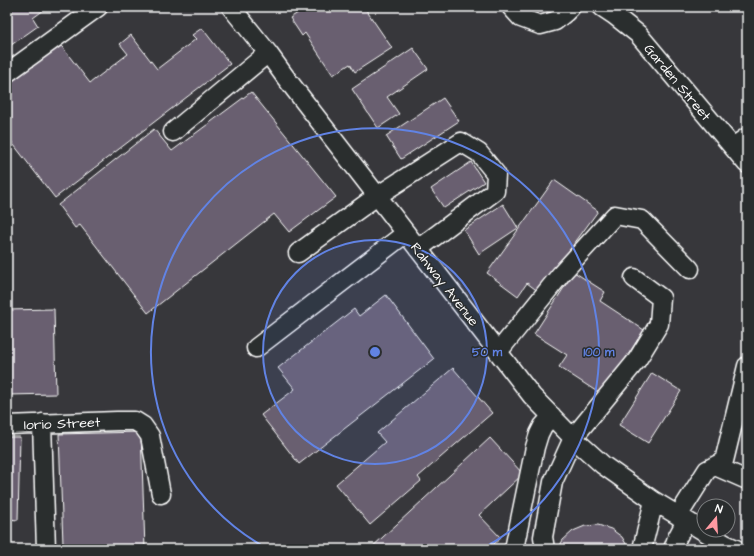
<svg xmlns="http://www.w3.org/2000/svg" width="754" height="556" viewBox="0 0 754 556" font-family="'Architects Daughter',sans-serif">
	<style>
		.building { fill: #695f6f; stroke: #fff }
		.lines { fill: none; stroke-linecap: round; stroke-linejoin: round }
		.minor-casing { stroke: #fff; stroke-width: 21 }
		.minor { stroke: #2a2d2e; stroke-width: 18 }
		.ring { fill: none; stroke: #6183e4; stroke-width: 2 }
		.labels { text-anchor: middle; stroke-width: 3; stroke-linejoin: round; paint-order: stroke }
		.street-label { font-size: 14px; fill: #fff; stroke: #2a2d2e }
		.centre { fill: #6183e4; stroke: #2a2d2e; stroke-width: 2 }
		.ring-label { font-size: 12px; text-anchor: middle; font-weight: bold; fill: #6183e4; stroke: #2a2d2e; stroke-width: 3; stroke-linejoin: round; paint-order: stroke }
	</style>
	<rect width="100%" height="100%" fill="#37373b"/>
	<filter id="ink" filterUnits="userSpaceOnUse"><feTurbulence type="fractalNoise" baseFrequency=".025" numOctaves="2"/><feDisplacementMap in="SourceGraphic" scale="8" xChannelSelector="R" yChannelSelector="G"/><feConvolveMatrix kernelMatrix="1 2 1 2 8 2 1 2 1" color-interpolation-filters="sRGB"/></filter>
	<g filter="url(#ink)">
		<!-- building -->
		<path class="building" d="M7,7h41l-15,11 5,8 -31,22z
			M307,7h57l28,41 -37,24 -5,-8 -17,11 -28,-42 -3,3 -12,-18z
			M202,28l28,36 -175,134 -48,-62v-53l52,-40 31,40 38,-29 -8,-10 11,-9 26,34 39,-30 -4,-4z
			M413,48l15,21 -41,28 12,17 -21,14 -26,-39z
			M251,92l85,105 -47,35 -15,-18 -126,99 -68,-88 -5,3 -17,-23 96,-76 18,22z
			M443,98l16,23 -58,38 -15,-23z
			M471,162l13,20 -40,26 -13,-19z
			M554,180l44,31 -59,81 -12,-9 -9,13 -31,-23z
			M503,204l15,24 -39,26 -15,-24z
			M574,272l31,20 -5,9 44,29 -42,65 -43,-28 8,-12 -33,-21z
			M386,295l48,64 -135,105 -38,-49 34,-26 -17,-21 76,-59 5,7z
			M54,309l2,85 -49,1v-85z
			M453,368l39,45 -74,64 3,4 -51,44 -34,-41 49,-42 -8,-9z
			M652,373l29,18 -33,52 -29,-18z
			M141,432l4,117h-61v-5h-21l-4,-110z
			M7,437h13l-2,83 -11,-1z
			M490,438l33,36 -44,41 22,23 -13,11h-118z
			M598,525l13,4 11,8 7,12h-71l5,-9 10,-9 12,-5z"/>
		<g class="lines">
			<!-- minor casing -->
			<g class="minor-casing">
				<path id="minor" d="M231,7l37,46 18,25 246,318 41,42 30,27 51,36 71,43 11,5
					M511,7l10,11 19,7 15,-4 11,-9 5,-5
					M602,7l12,8 24,19 109,130
					M7,73l91,-66
					M173,132l95,-79
					M733,147l14,-10
					M298,253l79,-57 84,-54 18,11 17,21 -1,17 -77,58
					M256,348l150,-115
					M498,352l63,-78 54,-59 27,5 48,49
					M42,423l4,126
					M7,425l110,-4h18l8,5 7,10 11,58
					M715,466l32,14
					M678,516l29,-46 17,-9 23,-95
					M514,549l21,-102 4,-13 4,-8 9,-10
					M545,549l-2,-12 10,-55 20,-44 64,-78 22,-36 2,-26 -27,-20
					M642,549l12,-48
					M673,549l4,-11 9,-17"/>
			</g>
			<!-- minor -->
			<use href="#minor" class="minor"/>
		</g>
	</g>
	<!-- distance rings -->
	<circle cx="375" cy="352" r="112" fill="#6183e4" fill-opacity=".12"/>
	<g class="ring">
		<circle cx="375" cy="352" r="112"/>
		<path d="M268 549A224 224 0 1 1 482 549"/>
	</g>
	<g class="labels">
		<!-- street labels -->
		<g class="street-label">
			<text transform="translate(678 82) rotate(50)" y="5">Garden Street</text>
			<text transform="translate(445 284) rotate(52)" y="5">Rahway Avenue</text>
			<text transform="translate(62 423) rotate(-2)" y="5">Iorio Street</text>
		</g>
	</g>
	<circle cx="375" cy="352" r="6" class="centre"/>
	<g class="ring-label">
		<text x="487" y="356">50 m</text>
		<text x="599" y="356">100 m</text>
	</g>
	<!-- margin -->
	<rect width="754" height="556" fill="none" stroke="#2a2d2e" stroke-width="24"/>
	<rect x="12" y="12" width="730" height="532" fill="none" stroke="#fff" stroke-width="1.5" filter="url(#ink)"/>
	<!-- north arrow -->
	<g transform="translate(716 518) rotate(18)"><circle r="19" fill="#2a2d2e" stroke="#7f8182"/>
	<path d="M0-3L7 15L0 10L-7 15Z" fill="#ff9aa2"/>
	<text y="-6" font-size="11" font-weight="bold" text-anchor="middle" fill="#ffffff">N</text>
	</g>
</svg>
